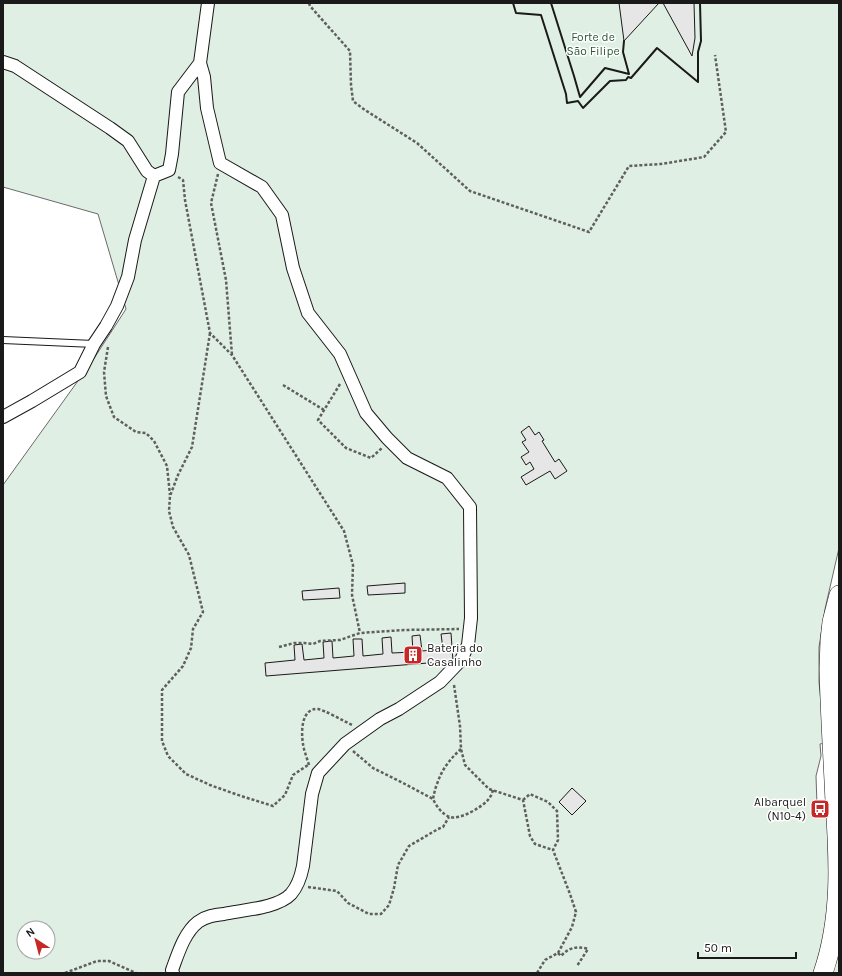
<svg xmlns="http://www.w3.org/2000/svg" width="842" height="976" viewBox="0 0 842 976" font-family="Karla,sans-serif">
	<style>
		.green { fill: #e0efe3; stroke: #6a6a6a; fill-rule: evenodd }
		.building { fill: #e6e6e6; stroke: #1a1a1a }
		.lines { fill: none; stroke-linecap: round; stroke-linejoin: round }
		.service-casing { stroke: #1a1a1a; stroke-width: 8 }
		.minor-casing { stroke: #1a1a1a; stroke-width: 14 }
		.primary-casing { stroke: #1a1a1a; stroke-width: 20 }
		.path { stroke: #5f5f5f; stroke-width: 2.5; stroke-dasharray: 3 2; stroke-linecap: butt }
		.service { stroke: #fff; stroke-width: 6 }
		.minor { stroke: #fff; stroke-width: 12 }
		.primary { stroke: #fff; stroke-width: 19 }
		.wall { stroke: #1a1a1a; stroke-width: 2 }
		.labels { text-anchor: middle; stroke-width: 3; stroke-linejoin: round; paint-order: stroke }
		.park-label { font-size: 12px; fill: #2b5a34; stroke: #fff }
		.poi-label { font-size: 12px; fill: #1a1a1a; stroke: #fff; text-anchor: start }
	</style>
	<rect width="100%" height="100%" fill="#fff"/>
	<!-- green -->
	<path class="green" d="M3,3h836v545l-14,61 -6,38v35l6,61 -5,1 1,12 -5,20 1,29 11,15 1,101 -12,46 -4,6h-810v-488l90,-125 33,-51 -28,-95 -95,-27zM24,928h24v24h-24z
		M839,944v29h-10z"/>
	<!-- building -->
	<path class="building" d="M619,3h40l-35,38z
		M663,3h31l1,35 -3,18z
		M529,426l6,9 4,-3 5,8 -2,1 13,21 4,-3 8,12 -12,8 -5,-8 -24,14 -5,-8 13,-8 -4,-7 -4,3 -5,-8 8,-5 -7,-10 4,-2 -5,-8z
		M405,583v10l-37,2 -1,-9z
		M339,588l1,10 -37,2 -1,-9z
		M451,633l2,28 -187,15 -1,-13 30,-3 -1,-15 8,-1 2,16 20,-2 -1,-16 9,-1 1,17 21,-2 -1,-17h9l1,17 20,-2 -1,-16 9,-1 1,16 21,-1 -1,-16 8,-1 2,16 21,-2 -2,-15z
		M572,788l14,13 -14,14 -13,-13z"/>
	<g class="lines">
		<!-- service casing -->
		<g class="service-casing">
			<path id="service" d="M3,340l91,4"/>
		</g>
		<!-- minor casing -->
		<g class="minor-casing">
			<path id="minor" d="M3,62l12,4 95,62 18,13 19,30 7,5
				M3,417l29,-16 48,-29 14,-28 12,-18 11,-20 11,-29 7,-37 19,-64 15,-6 3,-16 6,-62 22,-29 8,-60
				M173,973l-1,-3c6,-16 12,-37 26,-48 8,-6 17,-7 26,-8 19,-4 54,-6 67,-20 7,-8 10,-18 12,-28l9,-72 6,-21 27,-29 35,-25 19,-10 41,-27 21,-22 7,-15 3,-27 -1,-111 -23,-29 -40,-20 -20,-20 -21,-25 -26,-59 -32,-41 -15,-45 -11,-53 -20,-28 -42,-24 -13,-55 -3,-31 -4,-14"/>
		</g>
		<!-- primary casing -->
		<g class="primary-casing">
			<path id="primary" d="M823,973c19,-55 16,-114 12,-171 -2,-45 -5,-89 -6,-133l1,-29 2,-18 7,-27"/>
		</g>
		<!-- path -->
		<path class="path" d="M309,3l1,3 40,45 1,34 2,16 12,9 52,33 53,48 119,41 40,-66 32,-2 43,-7 22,-25 -11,-77
			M218,174l-7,29 15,77 6,75
			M178,177l5,3 2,20 25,133 22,22 112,176 9,34 -1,30 8,38
			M210,333l-18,114 -14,28 -8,21 -1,15 4,16 16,28 14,57 -10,17 -2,19 -8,18 -21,24v51l6,15 18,18 24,11 31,11 32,10 12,-11 8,-20 15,-10
			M108,347l-4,25 2,24 8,21 22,15 10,1 8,8 13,25 3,29
			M340,384l-22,36 28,28 25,10 11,-10
			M283,385l41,25
			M279,647l15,-4h10l9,1 7,-3 20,-1 20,-7 44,-3 55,-1
			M454,685l6,41 1,23 4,16 24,24 34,11 7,36 5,8 18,6
			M461,749c-11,10 -19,20 -24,35 -2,5 -3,10 -4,15 3,7 10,16 17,18 10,3 30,-9 37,-16 3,-3 5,-7 6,-11
			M353,751l20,17 32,16 28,15
			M309,765c-2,-7 -5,-14 -6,-21 -2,-12 -2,-36 15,-35 6,1 26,12 34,16
			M523,800l7,-6 18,8 9,9 1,29 -5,10 17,44 6,18 -4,15 -14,26 -13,7 -8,13
			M308,887l29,4 11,12 21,11h12l8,-9 5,-17 4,-23 11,-19 29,-17 5,-2 6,-10
			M558,953l3,3c8,-9 17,-10 27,-7l-11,17
			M65,973l32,-12h12l27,12"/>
		<!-- service -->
		<use href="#service" class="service"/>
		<!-- minor -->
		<use href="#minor" class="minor"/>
		<!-- primary -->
		<use href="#primary" class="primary"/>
		<!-- wall -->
		<path class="wall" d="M513,3l3,10 25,2 25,79 1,9 11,-2 5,7 27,-27 16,-1 2,-3 3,1 26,-30 41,34v-30l3,-11 -1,-38
			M551,3l23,73 6,21 25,-29 24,6 -6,-22 1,-11"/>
	</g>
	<!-- icons -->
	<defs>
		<g id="building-square" transform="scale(1)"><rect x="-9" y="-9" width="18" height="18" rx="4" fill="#c62828" stroke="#fff"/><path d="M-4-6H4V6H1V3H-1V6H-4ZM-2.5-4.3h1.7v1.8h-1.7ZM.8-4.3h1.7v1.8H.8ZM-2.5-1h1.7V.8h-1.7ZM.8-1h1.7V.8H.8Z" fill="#fff"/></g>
		<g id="bus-square" transform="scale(1)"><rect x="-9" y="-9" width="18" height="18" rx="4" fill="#c62828" stroke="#fff"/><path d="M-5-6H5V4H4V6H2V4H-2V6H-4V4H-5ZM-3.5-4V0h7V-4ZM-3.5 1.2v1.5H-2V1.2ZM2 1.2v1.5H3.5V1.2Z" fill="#fff"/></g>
	</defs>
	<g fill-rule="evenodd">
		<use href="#building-square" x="413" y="655"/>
		<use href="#bus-square" x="820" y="809"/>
	</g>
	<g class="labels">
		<!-- park labels -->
		<g class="park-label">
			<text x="593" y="41">Forte de<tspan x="593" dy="14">São Filipe</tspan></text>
		</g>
		<!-- poi labels -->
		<g class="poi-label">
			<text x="427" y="652">Bateria do<tspan x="427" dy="14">Casalinho</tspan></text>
			<text x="806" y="806" text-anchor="end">Albarquel<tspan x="806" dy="14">(N10-4)</tspan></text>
		</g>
	</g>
	<!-- border -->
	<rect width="842" height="976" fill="none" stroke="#1a1a1a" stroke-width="8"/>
	<!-- north arrow -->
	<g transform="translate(36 940) rotate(324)"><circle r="19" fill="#ffffff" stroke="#a3a3a3"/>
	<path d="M0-3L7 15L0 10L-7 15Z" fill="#c62828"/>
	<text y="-6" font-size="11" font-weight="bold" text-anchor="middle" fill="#1a1a1a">N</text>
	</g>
	<!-- scale -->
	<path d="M698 952v6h98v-6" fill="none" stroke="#1a1a1a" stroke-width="2"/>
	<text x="704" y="952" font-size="12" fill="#1a1a1a" stroke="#ffffff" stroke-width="3" paint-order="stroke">50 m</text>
</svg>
